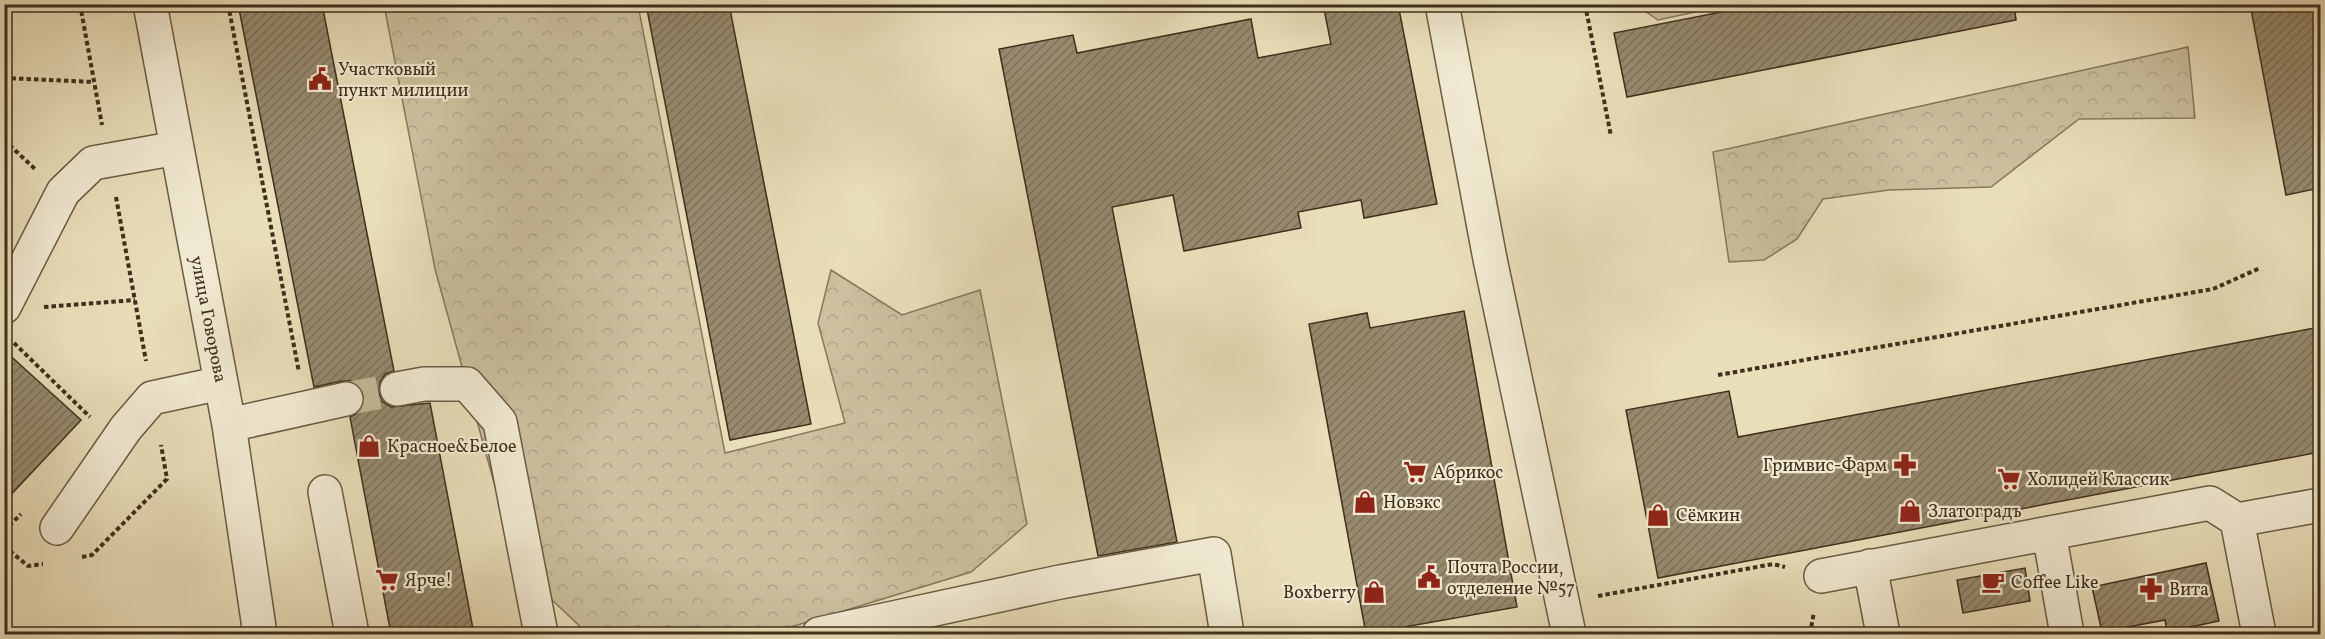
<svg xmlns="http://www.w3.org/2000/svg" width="2325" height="639" viewBox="0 0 2325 639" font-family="Vollkorn,serif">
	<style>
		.forest { fill: url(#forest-crowns); stroke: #86785d; stroke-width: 1.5 }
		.building { fill: url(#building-hatch); stroke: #3f2f1b; stroke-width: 1.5 }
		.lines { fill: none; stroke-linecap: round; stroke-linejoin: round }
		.minor-tunnel { stroke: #c7bb9a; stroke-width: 33; stroke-dasharray: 33 16; stroke-linecap: butt }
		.minor-casing { stroke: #6a5b43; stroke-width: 36 }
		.path { stroke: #3f2f1b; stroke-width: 4; stroke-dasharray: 4.5 3; stroke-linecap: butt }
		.minor { stroke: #f1ead2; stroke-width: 33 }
		.labels { text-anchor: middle; stroke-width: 4.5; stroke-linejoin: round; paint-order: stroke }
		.poi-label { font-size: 18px; fill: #3f2f1b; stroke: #f1ead2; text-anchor: start }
		.street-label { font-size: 18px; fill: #3f2f1b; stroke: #f1ead2 }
	</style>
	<defs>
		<pattern id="forest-crowns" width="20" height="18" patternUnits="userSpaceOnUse" patternTransform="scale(1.5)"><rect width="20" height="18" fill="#ccc09f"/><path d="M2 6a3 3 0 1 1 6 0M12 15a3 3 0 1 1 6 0" fill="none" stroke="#b0a588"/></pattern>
		<pattern id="building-hatch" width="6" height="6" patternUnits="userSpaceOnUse" patternTransform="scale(1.5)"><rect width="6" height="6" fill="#978a6e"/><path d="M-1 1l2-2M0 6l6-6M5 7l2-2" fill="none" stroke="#7d715a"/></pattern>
	</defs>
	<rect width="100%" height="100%" fill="#e9deba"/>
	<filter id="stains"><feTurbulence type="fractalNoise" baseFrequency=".00333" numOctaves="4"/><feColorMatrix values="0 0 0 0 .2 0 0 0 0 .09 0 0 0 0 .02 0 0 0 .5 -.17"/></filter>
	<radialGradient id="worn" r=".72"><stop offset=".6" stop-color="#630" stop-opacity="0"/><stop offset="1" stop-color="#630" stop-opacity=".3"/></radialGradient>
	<!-- forest -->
	<path class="forest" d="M384,5h254l87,448 120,-30 -27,-100 13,-53 71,45 78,-25 47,234 -56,48 -203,62 -71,-2 -4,2h-105l-38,-36 -41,-61 -74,-268z
		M1636,5h92l-70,15z
		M2188,47l7,71 -116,1 -88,68 -102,3 -66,9 -26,40 -33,21 -35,2 -16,-110z"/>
	<!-- building -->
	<path class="building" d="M238,4h84l72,367 -9,3 -5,8 -1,11 4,9 8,5 39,-4 44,231h-83l-41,-217 8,-4 6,-8v-11l-5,-8 -8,-5h-9l-28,6z
		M646,4h83l82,420 -81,16z
		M1323,4h75l39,200 -73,14 -3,-18 -63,12 3,16 -117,23 -11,-56 -61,12 65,335 -79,14 -99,-507 74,-14 4,18 174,-34 7,39 73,-14z
		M1762,4h252l2,16 -389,77 -13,-64z
		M2250,4h70v184l-34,7z
		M1464,311l53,296 -151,27 -57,-310 58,-11 3,15z
		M2320,327v125l-662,126 -32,-168 103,-19 9,46z
		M4,350l77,70 -77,82z
		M2206,563l13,58 -52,11 -2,-12 -63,12 -10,-45z
		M2025,568l5,33 -67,12 -6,-33z"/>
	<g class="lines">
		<!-- minor-tunnel -->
		<path class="minor-tunnel" d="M346,399l51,-10"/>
		<!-- minor casing -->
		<g class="minor-casing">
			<path id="minor" d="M150,4l79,421 31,209
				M1442,4l48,255 79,375
				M4,307l59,-115 30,-29 84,-15
				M397,389l27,-5h43l33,38 41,212
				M229,425l117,-26
				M325,492l27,142
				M2237,520l22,114
				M57,528l69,-100 26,-30 69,-15
				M2049,533l18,101
				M1870,566l13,68
				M1821,576l389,-73 27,17 83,-15
				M819,634l241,-52 154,-28 13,80"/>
		</g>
		<!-- path -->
		<path class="path" d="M80,4l22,121
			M228,4l71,368
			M1585,4l26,132
			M4,78l90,4
			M4,140l31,29
			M116,197l30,164
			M44,307l91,-7
			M14,343l76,74
			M1718,375l495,-86 47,-21
			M4,531l17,-17
			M4,546l24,20 15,-2
			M82,557l10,-2 75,-76 -6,-34
			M1598,596l175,-32 12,3
			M1810,634l4,-22"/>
		<!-- minor -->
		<use href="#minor" class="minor"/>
	</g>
	<!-- icons -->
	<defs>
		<g id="civic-bare" transform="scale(1.8)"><path d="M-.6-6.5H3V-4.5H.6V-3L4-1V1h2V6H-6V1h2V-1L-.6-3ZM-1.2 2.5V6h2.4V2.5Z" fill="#8f2418" stroke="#f1ead2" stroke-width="2.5" paint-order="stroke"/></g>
		<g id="shop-bare" transform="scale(1.8)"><path d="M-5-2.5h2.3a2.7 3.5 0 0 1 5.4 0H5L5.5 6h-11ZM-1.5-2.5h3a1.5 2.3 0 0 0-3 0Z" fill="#8f2418" stroke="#f1ead2" stroke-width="2.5" paint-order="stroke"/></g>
		<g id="pharmacy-bare" transform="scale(1.8)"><path d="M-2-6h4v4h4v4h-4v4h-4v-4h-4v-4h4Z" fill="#8f2418" stroke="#f1ead2" stroke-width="2.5" paint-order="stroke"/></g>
		<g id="supermarket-bare" transform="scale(1.8)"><path d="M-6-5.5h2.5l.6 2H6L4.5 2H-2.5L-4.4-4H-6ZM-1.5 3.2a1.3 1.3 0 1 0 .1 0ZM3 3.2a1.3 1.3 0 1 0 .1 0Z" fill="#8f2418" stroke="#f1ead2" stroke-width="2.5" paint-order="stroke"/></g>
		<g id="cafe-bare" transform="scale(1.8)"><path d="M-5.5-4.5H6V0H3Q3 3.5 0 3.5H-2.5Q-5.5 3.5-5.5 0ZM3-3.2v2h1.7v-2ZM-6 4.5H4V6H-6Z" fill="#8f2418" stroke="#f1ead2" stroke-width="2.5" paint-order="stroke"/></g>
	</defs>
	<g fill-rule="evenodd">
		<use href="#civic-bare" x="320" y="79"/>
		<use href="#shop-bare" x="369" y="446"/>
		<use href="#pharmacy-bare" x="1905" y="465"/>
		<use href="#supermarket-bare" x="1415" y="472"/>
		<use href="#supermarket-bare" x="2009" y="479"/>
		<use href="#shop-bare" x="1365" y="502"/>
		<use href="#shop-bare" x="1910" y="511"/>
		<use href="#shop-bare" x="1658" y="515"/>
		<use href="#civic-bare" x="1429" y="577"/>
		<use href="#supermarket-bare" x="387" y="580"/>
		<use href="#cafe-bare" x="1993" y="582"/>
		<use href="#pharmacy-bare" x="2151" y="589"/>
		<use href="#shop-bare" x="1374" y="592"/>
	</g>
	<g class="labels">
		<!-- poi labels -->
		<g class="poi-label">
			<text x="338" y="75">Участковый<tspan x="338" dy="21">пункт милиции</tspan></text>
			<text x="387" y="452">Красное&amp;Белое</text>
			<text x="1887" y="471" text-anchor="end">Гримвис-Фарм</text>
			<text x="1433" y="478">Абрикос</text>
			<text x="2027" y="485">Холидей Классик</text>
			<text x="1383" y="508">Новэкс</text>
			<text x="1928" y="517">Златоградъ</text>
			<text x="1676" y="521">Сёмкин</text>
			<text x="1447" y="573">Почта России,<tspan x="1447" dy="21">отделение №57</tspan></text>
			<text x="405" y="586">Ярче!</text>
			<text x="2011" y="588">Coffee Like</text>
			<text x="2169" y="595">Вита</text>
			<text x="1356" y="598" text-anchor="end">Boxberry</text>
		</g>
		<!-- street labels -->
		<g class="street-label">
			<text transform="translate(209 319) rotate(79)" y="6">улица Говорова</text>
		</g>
	</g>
	<!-- margin -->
	<rect width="2325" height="639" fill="none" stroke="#e9deba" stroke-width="24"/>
	<rect x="6" y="6" width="2313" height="627" fill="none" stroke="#3f2f1b" stroke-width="3"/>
	<rect x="12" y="12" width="2301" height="615" fill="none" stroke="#3f2f1b" stroke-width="1.5"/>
	<rect width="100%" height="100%" filter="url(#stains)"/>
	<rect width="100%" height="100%" fill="url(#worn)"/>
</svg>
